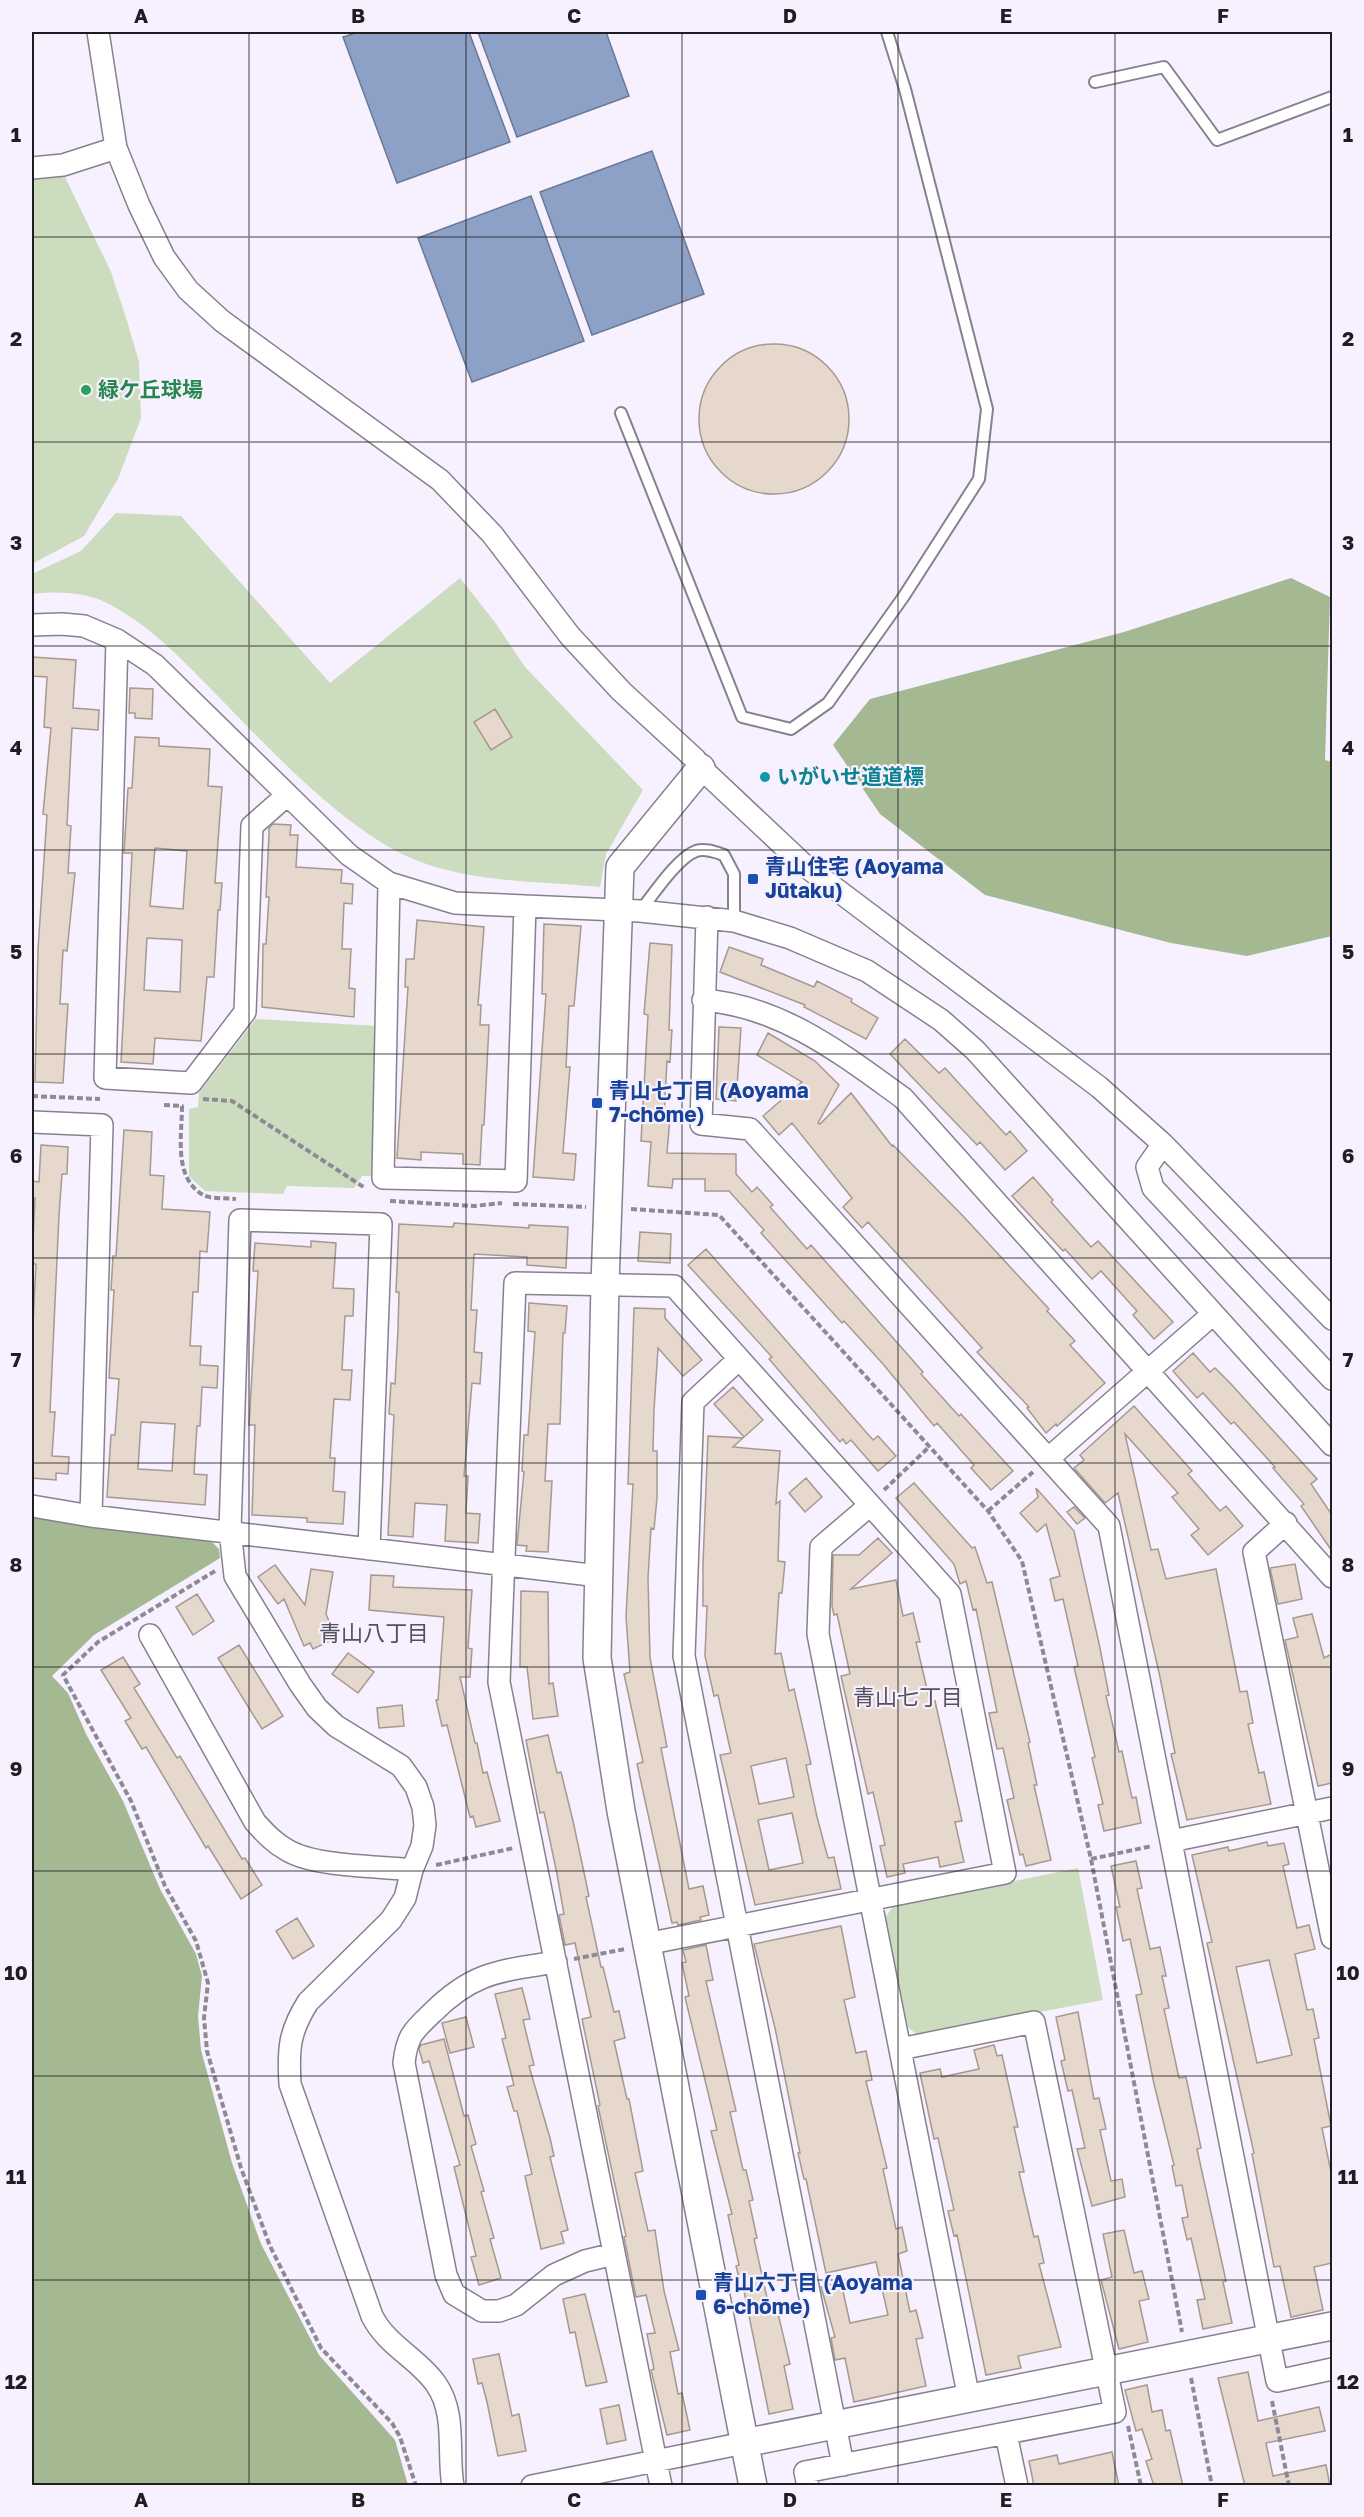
<svg xmlns="http://www.w3.org/2000/svg" width="1364" height="2517" viewBox="0 0 1364 2517" font-family="'Golos Text','Noto Sans JP',sans-serif">
	<style>
		.green { fill: #ccdcbe }
		.forest { fill: #a4b892 }
		.water { fill: #8da0c5; stroke: #6c7994; stroke-width: 1.5 }
		.building { fill: #e6d8cd; stroke: #a6998f; stroke-width: 1.5; fill-rule: evenodd }
		.lines { fill: none; stroke-linecap: round; stroke-linejoin: round }
		.service-casing { stroke: #87818f; stroke-width: 14 }
		.minor-casing { stroke: #87818f; stroke-width: 24 }
		.tertiary-casing { stroke: #87818f; stroke-width: 30 }
		.path { stroke: #8e8a94; stroke-width: 4; stroke-dasharray: 6 3; stroke-linecap: butt }
		.service { stroke: #fff; stroke-width: 10 }
		.minor { stroke: #fff; stroke-width: 21 }
		.tertiary { stroke: #fff; stroke-width: 27 }
		.grid { fill: none; stroke: #1f1d22; stroke-width: 1.5; stroke-opacity: 0.55 }
		.leisure-dot { fill: #2e9e5b; stroke: #f6f0ff; stroke-width: 2 }
		.culture-dot { fill: #0f9aa8; stroke: #f6f0ff; stroke-width: 2 }
		.transit-dot { fill: #1a4fb4; stroke: #f6f0ff; stroke-width: 2 }
		.labels { text-anchor: middle; stroke-width: 4.5; stroke-linejoin: round; paint-order: stroke }
		.leisure-label { font-size: 21px; font-weight: bold; fill: #27864d; stroke: #f6f0ff; text-anchor: start }
		.culture-label { font-size: 21px; font-weight: bold; fill: #0d838f; stroke: #f6f0ff; text-anchor: start }
		.transit-label { font-size: 21px; font-weight: bold; fill: #164399; stroke: #f6f0ff; text-anchor: start }
		.neighbourhood-label { font-size: 22px; fill: #55505c; stroke: #f6f0ff }
		.neatline { fill: none; stroke: #1f1d22; stroke-width: 2 }
		.grid-label { font-size: 20px; text-anchor: middle; font-weight: bold; fill: #1f1d22 }
	</style>
	<rect width="100%" height="100%" fill="#f6f0ff"/>
	<!-- green -->
	<path class="green" d="M64,175l47,97 16,49 12,41 2,56 -23,61 -34,57 -52,28v-386z
		M116,513l65,3 149,167 130,-105 34,43 31,46 118,123 -37,64 -6,33c-65,-6 -137,-4 -196,-32 -69,-34 -138,-110 -192,-165 -32,-33 -64,-66 -105,-87 -22,-11 -52,-12 -75,-9v-20l49,-23z
		M256,1019l121,7 -6,150h-9l-8,12 -67,-2 -4,8 -78,-3 -16,-15v-67l9,-2 1,-14z
		M1078,1868l25,132 -185,35 -12,-9 -22,-106 9,-14z"/>
	<!-- forest -->
	<path class="forest" d="M1291,578l39,19 -5,163 7,2v174l-85,20 -76,-13 -186,-48 -105,-81 -47,-69 37,-46 254,-67z
		M32,1516l177,23 10,10 1,9 -126,77 -42,41 16,17 18,41 37,67 37,88 36,65 6,22 -4,40 3,34 31,113 29,81 58,111 76,85 13,45 -376,1z"/>
	<!-- water -->
	<path class="water" d="M359,32h110l41,110 -113,41 -54,-146z
		M478,32h128l23,64 -112,41z
		M652,151l52,143 -112,41 -52,-143z
		M531,196l53,145 -112,41 -54,-144z"/>
	<!-- building -->
	<path class="building" d="M699 419a75 75 0 1 1 150 0a75 75 0 1 1-150 0Z
		M32,657l44,3 -3,48 26,2 -1,20 -26,-2 -5,97 4,1 -3,47h7l-8,78 -4,-1 -3,54h8l-5,79 -28,-1 3,-133 9,-134 -4,-1 8,-86 -7,-1 3,-50 -15,-1z
		M130,688l23,1 -1,30 -17,-1v-5h-6z
		M495,709l17,28 -21,13 -17,-28z
		M135,737l24,1v8l51,3 -2,37 14,1 -7,96h7l-2,27h-2l-4,67h-7l-6,64 -46,-3 -2,26 -32,-2 11,-209h-8l4,-65h4zM155,848l32,3 -4,58 -33,-3zM147,938l35,2 -2,52 -36,-2z
		M273,824l18,1 -1,10h8l-2,32 46,3 -1,13 12,1 -1,20 -8,-1 -2,46h9l-2,39 6,1 -1,28 -92,-10 1,-63h3l3,-47h-3l3,-63v-6z
		M417,920l67,7 -6,78h3l-1,20h9l-5,100h-2l-2,40 -17,-1v-10l-42,-2v8l-24,-2 11,-171h-3l1,-28h8z
		M544,924l37,2 -7,80h-5l-3,61h4l-7,86 13,1 -2,26 -41,-3 13,-183h-4z
		M650,943l22,2 -3,85h3l-2,32 -3,-1 -3,56 6,1 -3,35 69,1v20l16,18 5,-5 16,18 -3,2 37,42 4,-4 112,127 -2,2 38,42 2,-2 52,57 -22,19 -20,-22 3,-3 -37,-42 -3,3 -51,-62 -39,-43 -2,2 -81,-90 3,-3 -35,-39h-24v-12h-32l-1,9 -24,-2 3,-44 -10,-1 7,-126 -4,-1z
		M729,947l34,12 -2,6 53,22 3,-6 35,18 -1,3 27,16 -12,21 -62,-32 1,-2 -85,-33z
		M719,1027l22,1 -5,73 -20,-2z
		M768,1033l47,28 24,24 -21,38 2,1 31,-31 41,53 1,-1 70,71 86,93 -2,2 28,30 -5,4 35,38 -48,43 -1,-2 -10,9 -19,-25 2,-1 -52,-55 5,-4 -44,-49 -70,-77 -6,6 -19,-21 9,-9 -60,-75 -13,12 -16,-19 39,-34 -45,-27z
		M905,1039l34,34 6,-5 61,67 4,-4 17,20 -22,19 -25,-28 -3,3 -87,-91z
		M124,1130l28,2 -2,43 14,1 -2,33 48,3 -3,40 -7,-1 -2,41h-5l-3,54h11l-1,19 18,1 -1,22 -15,-1 -2,39h-3l-3,48 13,1 -2,30 -98,-8 4,-62h4l4,-56 -10,-1 5,-88h-3l2,-34h3zM141,1422l34,2 -3,47 -34,-2z
		M41,1145l27,2 -1,27h-5l-3,41 -9,197h5l-3,44 17,1 -1,17 -12,-1v7l-24,-2v-134l4,-80h-4l3,-66h-3v-17l7,1z
		M1033,1177l20,23 -2,2 40,45 7,-6 75,81 -19,17 -21,-24 4,-4 -36,-40 -9,8 -27,-30 -2,2 -51,-55z
		M454,1223l75,5v-3l39,2 -2,41 -39,-3v-8l-53,-3 -3,56h6l-3,42 8,1 -2,31 -8,-1 -8,93h4l-2,37 14,1 -2,29 -33,-2 2,-36 -32,-2 -2,34 -25,-2 6,-120 -5,-1 2,-31 4,1 3,-54 1,-38h-3l3,-68 54,3z
		M640,1232l31,2 -1,29 -32,-2z
		M311,1241l25,2 -3,45 21,1 -1,27h-8l-3,54h10l-2,30 -16,-1 -4,59h5l-2,33 12,1 -2,32 -36,-2v-4l-55,-3 3,-90h-6l9,-154h-5l2,-28 56,4z
		M706,1249l167,191 5,-4 18,20 -18,15 -27,-31 -5,4 -3,-5 -3,3 -71,-83 3,-2 -84,-92z
		M529,1303l38,3 -2,27h-2l-3,91h-12l-3,57h7l-4,71 -22,-1 1,-5 -10,-1 7,-73 -2,-1 2,-36h4l7,-103 -7,-1z
		M634,1308l31,1v9l37,42 -19,16 -25,-28 -4,62 -1,41h4v47l-3,31 -3,-1 -3,50 2,80 17,89 -6,1 28,141 14,-3 6,29 -9,2 1,3 -23,5 -1,-3 -5,1 -35,-159 6,-2 -19,-88 6,-2 -4,-55 7,-133h-5z
		M1193,1353l17,19 5,-4 16,16 86,95 -6,5 21,31v36l-31,-45 3,-2 -31,-36 2,-1 -41,-45 -3,2 -28,-31 -6,5 -24,-27z
		M733,1387l30,33 -19,17 -30,-33z
		M1134,1406l58,65 -4,3 32,37 6,-5 17,20 -35,29 -17,-20 8,-6 -27,-32 6,-4 -53,-59 26,116 7,-1 8,30 50,-10 24,123 7,-1 6,32 -5,1 11,49 5,-1 7,32 -84,16 -16,-66 4,-1 -15,-76 -42,-184 -13,10 -31,-35 10,-8 -4,-5z
		M708,1436l35,2 -10,9 47,4 -4,53 4,-3 -2,60 7,1 -3,31h-3l-4,61 6,-1 8,38 5,-2 17,75 -5,1 11,52 11,41 6,-1 7,32 -86,16 -35,-150 11,-2 -13,-58 -4,1 -9,-40 2,-50h-4v-42zM786,1758l8,39 -35,7 -8,-38zM792,1813l11,50 -34,7 -11,-50z
		M806,1478l16,19 -17,15 -16,-19z
		M914,1483l58,65 3,-1 12,36 5,-1 38,160 -2,1 9,42h-3l17,75 -25,6 -3,-12 -3,1 -13,-55 7,-2 -11,-50 -6,1 -8,-36 8,-1 -21,-103 -3,1 -7,-29 -6,3 -6,-20 -58,-66z
		M1036,1488l38,43 26,117 9,47 -3,1 13,56 3,-1 10,47 4,-1 5,26 -37,8 -6,-26 5,-1 -11,-46 3,-1 -21,-90 4,-1 -15,-67 -8,2 -5,-22 10,-3 -14,-52 -9,8 -17,-19 18,-16z
		M1074,1507l11,11 -8,6 -10,-12z
		M878,1538l14,15 -41,36 45,-9 7,36 10,-3 7,29h-4l14,60 5,-1 27,120 -7,1 9,40 -24,5 -2,-10 -35,7 2,9 -18,4 -7,-31 5,-1 -12,-53 -5,2 -27,-118 9,-2 -13,-60 -3,1 -2,-9 1,-51h26z
		M1295,1564l7,35 -24,5 -8,-36z
		M275,1565l30,40 6,-36 22,3 -7,42 10,24 -23,11 -3,-6 -6,3 -20,-47 -6,5 -20,-27z
		M371,1575l23,1 -1,11 79,3 -4,58 4,1 -2,28h-10l15,66h2l6,30 4,-1 13,49 -24,6 -3,-11 -3,1 -23,-92 -5,1 -6,-26h2l6,-83 -75,-7z
		M521,1591l27,1 1,92 4,-1 5,33 -25,3 -6,-52h-7z
		M197,1594l17,27 -21,14 -17,-28z
		M1312,1614l12,44 8,-4v129l-14,3 -33,-146 13,-3 -5,-19z
		M239,1645l44,71 -21,13 -44,-71z
		M348,1653l26,19 -16,21 -26,-19z
		M123,1657l17,27 -6,4 43,70 3,-2 62,103 3,-1 17,27 -21,14 -33,-53 -2,2 -60,-101 -4,2 -17,-28 6,-3 -30,-48z
		M402,1705l2,21 -25,2 -2,-20z
		M548,1735l9,38 4,-1 12,49 16,75 -3,1 15,70h2l11,45 5,-1 6,27 -11,3 13,58h2l14,72 -8,2 13,58 7,-1 9,61 15,59 -9,2 8,42 4,-1 8,37 -23,5 -16,-65 3,-1 -7,-35 8,-1 -9,-38 -10,2 -12,-60 2,-1 -28,-130 2,-1 -18,-86 9,-2 -16,-74 -10,2 -6,-30 5,-1 -7,-40 -13,-62 -4,1 -14,-73z
		M1267,1842l1,4 16,-3 5,21 -6,2 14,62 12,-3 6,24 -20,5 12,56 6,-1 6,29 -5,1 17,87 -9,2 10,49v86l-18,4 9,43 -32,7 -11,-51 -6,1 -22,-113 2,-1 -47,-210 5,-1 -20,-87 36,-8 1,4zM1269,1960l23,95 -35,8 -21,-96z
		M1136,1861l6,27 -5,1 13,60 10,-2 6,29h-4l7,32 -5,1 15,69 7,-1 15,71 -4,1 29,132 -3,1 9,41 -29,6 -6,-29 8,-1 -14,-61 -4,2 -5,-22 6,-1 -6,-32 -6,1 -4,-20 2,-1 -20,-81 -18,-89 6,-1 -12,-55 -7,2 -7,-34h4l-9,-41z
		M297,1918l17,28 -21,13 -17,-28z
		M841,1926l14,71 -11,3 12,53 10,-2 6,29 -6,1 21,87 -4,1 13,60 6,-2 5,24 -9,3 12,58 6,-2 7,28 -7,1 10,47 -72,16 -9,-44 -10,2 -4,-22 4,-1 -14,-50 20,-5 9,41 38,-8 -12,-53 -50,11 -20,-94h-2l-6,-26h2l-25,-125 -21,-84z
		M706,1945l7,35 -7,1 30,130 -6,1 13,58h3l7,30 -4,1 8,37 -3,1 13,59 3,12 7,-1 13,55 -6,2 9,43 -24,5 -26,-128h-2l-5,-20 3,-1 -11,-50 4,-1 -21,-83 6,-1 -32,-133 4,-1 -7,-33 4,-1 -3,-12z
		M522,1988l8,31 -7,1 11,45 -5,1 21,72 4,18 -4,1 18,73 -7,2 3,11 -23,6 -16,-73 7,-2 -15,-63h-3l-7,-24 7,-2 -12,-46 4,-1 -11,-44z
		M1078,2012l16,87 5,-1 7,31 -6,1 11,51 11,-2 3,18 -33,9 -15,-57 8,-1 -13,-58 -4,1 -7,-30 4,-1 -9,-43z
		M466,2017l8,30 -24,6 -8,-30z
		M444,2039l20,77 4,-1 8,29 -5,2 13,45 -3,1 13,46 -4,1 11,39 -22,7 -8,-28 5,-1 -22,-89 6,-2 -31,-104 -6,2 -4,-14 2,-4z
		M994,2045l3,11 5,-1 16,72h-4l10,45h-5l15,65 4,-1 6,27 -5,1 22,83 -43,9 3,12 -35,7 -29,-140 -3,1 -6,-25 6,-1 -16,-72 -4,1 -14,-66 20,-4 2,8 37,-8 -5,-19z
		M1124,2230l10,43 8,-2 7,28 -10,2 9,41 -29,7 -18,-69 11,-3 -9,-43z
		M585,2294l22,88 -21,4 -11,-54 -5,1 -7,-34z
		M499,2354l13,62 7,-2 7,37 -28,5 -11,-54 -5,-19 -4,1 -5,-25z
		M1248,2372l10,49 61,-14 6,24 -59,12 7,33 53,-11 4,21h-85l-27,-108z
		M1147,2385l5,27 10,-2 4,21 4,-1 13,56h-29l-8,-25 6,-2 -10,-30 -6,2 -11,-41z
		M619,2405l7,35 -19,4 -7,-35z
		M1112,2452l7,34h-85l-5,-25 28,-6 2,9z"/>
	<g class="lines">
		<!-- service casing -->
		<g class="service-casing">
			<path id="service" d="M1095,82l69,-15 53,73 115,-43
				M621,413l121,304 49,12 37,-26 76,-107 75,-117 8,-70 -82,-320 -18,-57
				M640,911c13,-16 37,-53 56,-60 9,-3 19,1 28,4l10,19v47"/>
		</g>
		<!-- minor casing -->
		<g class="minor-casing">
			<path id="minor" d="M98,32l18,116 23,57 25,52 24,33 34,31 218,159 52,54 78,102 51,55 74,68 6,9 103,97 295,222 64,57 169,175
				M32,168l31,-3 53,-17
				M32,625l30,-1 22,2 33,14 38,25 194,190 40,28 66,20 185,8 94,10 56,17 77,33 74,49 34,30 357,395
				M117,640l-12,438 86,5 54,-71 7,-186 34,-30
				M389,883l-6,295 133,3 9,-275
				M707,917l-6,207 49,5 359,397 168,855 55,-12
				M703,1000c78,6 139,54 200,98l429,479
				M32,1122l70,3 -11,391
				M1163,1144l-16,23 6,21 179,191
				M739,1359l-46,43 -9,254 159,809
				M1050,1457l163,-143
				M32,1506l59,10 508,60
				M869,1506l-48,41 -3,87 151,765
				M1286,1523l-32,29 78,386
				M369,1549l12,-325 -141,-4 -10,310 5,46 65,108 17,24 19,18 65,40 15,21 7,20 2,18 -3,21 -10,24 -7,28 -14,22 -83,82c-19,30 -20,47 -18,82l82,232c15,30 46,42 64,68 21,30 11,69 17,102
				M150,1635l105,187c10,11 19,21 32,28 28,17 91,16 125,20
				M1171,1841l161,-33
				M646,1944l359,-71 -55,-279 -276,-308 -159,-3 -16,399 162,804
				M556,1962c-55,9 -82,9 -124,51 -19,18 -25,23 -28,50l42,212 8,19 28,17h17l17,-6 38,-30 31,-14 29,-7
				M1006,2434l11,52
				M532,2486l212,-43
				M808,2486l-3,-14 310,-60 -81,-390 -134,27"/>
		</g>
		<!-- tertiary casing -->
		<g class="tertiary-casing">
			<path id="tertiary" d="M701,768l-81,99 -15,417 -8,374 24,153 132,675
				M744,2443l588,-117"/>
		</g>
		<!-- path -->
		<path class="path" d="M32,1096l68,3
			M203,1099l29,2 133,87
			M164,1105l18,1c0,30 -9,71 21,89 7,4 23,3 33,4
			M390,1201l84,5 28,-3
			M513,1204l73,3
			M631,1209l88,6 269,296 34,50 69,298 91,473
			M884,1490l45,-43
			M988,1511l45,-39
			M215,1571l-117,71 -35,33 68,126 34,85 31,55 12,42 -4,35 3,33 34,117 29,78 51,102 71,75 8,14 16,49
			M1091,1859l61,-13
			M436,1865l78,-17
			M574,1959l51,-10
			M1191,2378l21,108
			M1272,2401l17,85
			M1128,2426l13,60"/>
		<!-- service -->
		<use href="#service" class="service"/>
		<!-- minor -->
		<use href="#minor" class="minor"/>
		<!-- tertiary -->
		<use href="#tertiary" class="tertiary"/>
	</g>
	<!-- grid -->
	<path class="grid" d="M249,32v2454M466,32v2454M682,32v2454M898,32v2454M1115,32v2454M32,237h1300M32,442h1300M32,646h1300M32,850h1300M32,1054h1300M32,1258h1300M32,1463h1300M32,1667h1300M32,1871h1300M32,2076h1300M32,2280h1300"/>
	<!-- markers -->
	<circle class="leisure-dot" cx="86" cy="390" r="6"/>
	<circle class="culture-dot" cx="765" cy="777" r="6"/>
	<g class="transit-dot">
		<rect x="747" y="873" width="12" height="12" rx="3"/>
		<rect x="591" y="1097" width="12" height="12" rx="3"/>
		<rect x="695" y="2289" width="12" height="12" rx="3"/>
	</g>
	<g class="labels">
		<!-- leisure labels -->
		<g class="leisure-label">
			<text x="98" y="397">緑ケ丘球場</text>
		</g>
		<!-- culture labels -->
		<g class="culture-label">
			<text x="777" y="784">いがいせ道道標</text>
		</g>
		<!-- transit labels -->
		<g class="transit-label">
			<text x="765" y="874">青山住宅 (Aoyama<tspan x="765" dy="24">Jūtaku)</tspan></text>
			<text x="609" y="1098">青山七丁目 (Aoyama<tspan x="609" dy="24">7-chōme)</tspan></text>
			<text x="713" y="2290">青山六丁目 (Aoyama<tspan x="713" dy="24">6-chōme)</tspan></text>
		</g>
		<!-- neighbourhood labels -->
		<g class="neighbourhood-label">
			<text x="374" y="1641">青山八丁目</text>
			<text x="908" y="1705">青山七丁目</text>
		</g>
	</g>
	<!-- border -->
	<rect width="1364" height="2517" fill="none" stroke="#f6f0ff" stroke-width="66"/>
	<rect x="33" y="33" width="1298" height="2451" class="neatline"/>
	<g class="grid-label">
		<text x="141" y="23">A</text>
		<text x="358" y="23">B</text>
		<text x="574" y="23">C</text>
		<text x="790" y="23">D</text>
		<text x="1006" y="23">E</text>
		<text x="1223" y="23">F</text>
		<text x="16" y="142">1</text>
		<text x="1348" y="142">1</text>
		<text x="16" y="346">2</text>
		<text x="1348" y="346">2</text>
		<text x="16" y="550">3</text>
		<text x="1348" y="550">3</text>
		<text x="16" y="755">4</text>
		<text x="1348" y="755">4</text>
		<text x="16" y="959">5</text>
		<text x="1348" y="959">5</text>
		<text x="16" y="1163">6</text>
		<text x="1348" y="1163">6</text>
		<text x="16" y="1367">7</text>
		<text x="1348" y="1367">7</text>
		<text x="16" y="1572">8</text>
		<text x="1348" y="1572">8</text>
		<text x="16" y="1776">9</text>
		<text x="1348" y="1776">9</text>
		<text x="16" y="1980">10</text>
		<text x="1348" y="1980">10</text>
		<text x="16" y="2184">11</text>
		<text x="1348" y="2184">11</text>
		<text x="16" y="2389">12</text>
		<text x="1348" y="2389">12</text>
		<text x="141" y="2507">A</text>
		<text x="358" y="2507">B</text>
		<text x="574" y="2507">C</text>
		<text x="790" y="2507">D</text>
		<text x="1006" y="2507">E</text>
		<text x="1223" y="2507">F</text>
	</g>
</svg>
